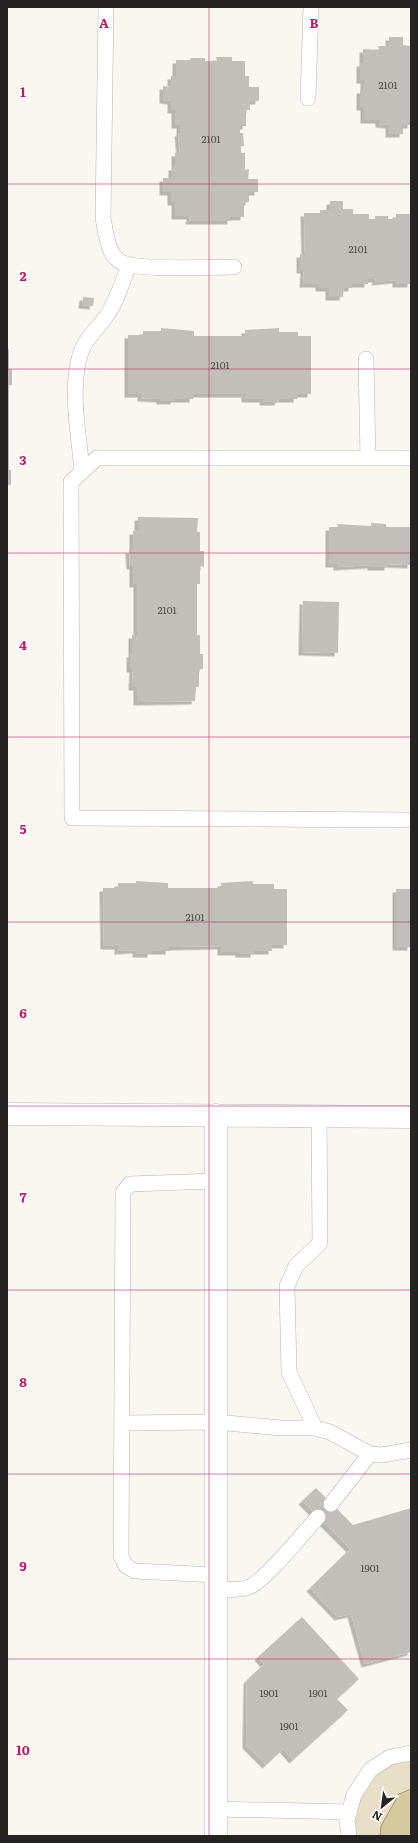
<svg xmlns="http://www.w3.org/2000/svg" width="418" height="1843" viewBox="0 0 418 1843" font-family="Literata,serif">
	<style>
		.green { fill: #e7e0c6 }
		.water { fill: #d5ca9e; stroke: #a09879 }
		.building { fill: #c0bfb9; filter: url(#shadow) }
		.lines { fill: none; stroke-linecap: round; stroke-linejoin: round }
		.service-casing { stroke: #b5b4ae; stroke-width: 16 }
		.minor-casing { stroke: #b5b4ae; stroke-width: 23 }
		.service { stroke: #fff; stroke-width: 15 }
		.minor { stroke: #fff; stroke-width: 22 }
		.grid { fill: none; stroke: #c2185b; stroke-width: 1; stroke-opacity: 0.55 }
		.labels { text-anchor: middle; stroke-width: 3; stroke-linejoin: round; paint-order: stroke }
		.number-label { font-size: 10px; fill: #4c4b48 }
		.grid-label { font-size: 13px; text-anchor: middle; font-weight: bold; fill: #c2185b; stroke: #fff; stroke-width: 3; stroke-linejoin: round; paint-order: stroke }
	</style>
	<defs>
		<filter id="shadow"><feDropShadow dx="-3.5" dy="3.5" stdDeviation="0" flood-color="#0004"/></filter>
	</defs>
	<rect width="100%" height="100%" fill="#f9f7f0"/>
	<!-- green -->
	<path class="green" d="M411,1753v83h-62l5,-41 16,-25z"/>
	<!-- water -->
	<path class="water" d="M411,1789v47h-31l1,-10 18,-32z"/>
	<!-- building -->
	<path class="building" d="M389,37h14v8l8,1v79h-8v9h-14v-9l-10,-1v-4h-15v-13h-4v-17h4v-10h-4v-17h3v-14l16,1 -1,-4h11z
		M216,57h16v4h13v15h4v11h10v14h-9v9h-4v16h-6v7h3l1,13h-3v7h4v17l4,-1 -1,10h10v13h-9v10l-5,1v14h-13v4h-42l1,-5h-15v-14h-4v-10h-8v-14h9v-11h3v-14h5l-2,-20h2v-8h-5v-15h-4v-9l-8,-1v-14l8,1v-11h5v-16h14l1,-2h14v3h12z
		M330,201h13v8h10v5h16v5h6v-3h13v3h8v-5h15v70h-15v-4l-21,2 1,-3h-8v5h-16v4h-8l-1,9h-14v-9h-10v-4h-16l1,-14h-4v-16h5l-1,-41h16v-3h10z
		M83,297l11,1 -1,8 -11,-1z
		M161,328l33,3v5h51v-6l34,-2v4h19v4h13v58h-14v5h-18l-1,3h-15v-3h-18v-5h-52v5h-19v2h-14v-2l-19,-1v-4h-13v-59h15v-4h18z
		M7,349h2v20h3v16h-3v85h2v15h-4z
		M138,517l60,1 -1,14h3v19h4v16l-4,-1v18h-3v51h3v19h3v15h-4v18h-3l-1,14 -58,1v-15h-5l1,-18h-3v-15h2v-19h5v-51h-4v-18h-3l-1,-16h4v-19h5z
		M371,523l15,1v3h25v38l-23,-1v3h-17v-2l-34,2v-3h-8v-37h9l-1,-3 34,2z
		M303,601l36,1 -1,51 -36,-1z
		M136,881l32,2v5h53v-5l32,-2v3h21v5h13v56h-15v6h-18v3h-15v-2h-18v-6l-52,1v4h-18v3h-15v-4l-18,1v-5h-14l-1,-58h15v-5h18z
		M396,889h15v58h-15z
		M316,1488l37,37 58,-17v144l-46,12 -14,-50 -13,3 -28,-29 40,-39 -48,-48z
		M302,1617l57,62 -22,20 11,11 -55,50 -10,-11 -17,16 -20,-20 1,-65 17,-16 -6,-7z"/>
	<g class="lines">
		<!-- service casing -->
		<g class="service-casing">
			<path id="service" d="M106,7l-3,211c3,13 4,37 18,44 17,9 90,5 113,5
				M308,98l3,-91
				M366,359l2,99
				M411,458h-314l-26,24 1,336 339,2
				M82,471c-3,-36 -13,-84 -1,-119 5,-14 15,-22 24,-34 12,-16 17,-36 24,-53
				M216,1181l-86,3 -7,9 -2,363 5,10 9,5 81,4
				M122,1423l94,-1 65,6h34l15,4 40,22 12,1 29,-5
				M315,1428l-26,-56 -2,-86 9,-20 24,-23 -1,-127
				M331,1504l39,-50
				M216,1589c11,0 23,2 33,-2 16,-6 55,-55 69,-70
				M216,1809l134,3
				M349,1836l-2,-16 7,-25 16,-25 20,-13 21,-4"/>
		</g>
		<!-- minor casing -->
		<g class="minor-casing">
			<path id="minor" d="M7,1114l404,3
				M216,1115v721"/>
		</g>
		<!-- service -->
		<use href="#service" class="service"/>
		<!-- minor -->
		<use href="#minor" class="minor"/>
	</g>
	<!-- grid -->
	<path class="grid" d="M209,7v1829M7,184h404M7,369h404M7,553h404M7,737h404M7,922h404M7,1106h404M7,1290h404M7,1474h404M7,1659h404"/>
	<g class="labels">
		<!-- number labels -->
		<g class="number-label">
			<text x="388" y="89">2101</text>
			<text x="211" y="143">2101</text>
			<text x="358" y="253">2101</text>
			<text x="220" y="369">2101</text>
			<text x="167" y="614">2101</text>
			<text x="195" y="921">2101</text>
			<text x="370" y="1572">1901</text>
			<text x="269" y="1697">1901</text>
			<text x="318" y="1697">1901</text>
			<text x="289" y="1730">1901</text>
		</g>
	</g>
	<g class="grid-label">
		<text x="104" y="28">A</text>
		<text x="314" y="28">B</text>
		<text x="23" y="97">1</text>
		<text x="23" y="281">2</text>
		<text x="23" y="465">3</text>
		<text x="23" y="650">4</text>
		<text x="23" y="834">5</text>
		<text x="23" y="1018">6</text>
		<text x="23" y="1202">7</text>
		<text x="23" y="1387">8</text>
		<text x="23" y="1571">9</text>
		<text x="23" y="1755">10</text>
	</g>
	<!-- border -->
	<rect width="418" height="1843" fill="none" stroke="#252422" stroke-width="16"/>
	<!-- north arrow -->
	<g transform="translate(382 1807) rotate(209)" stroke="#ffffff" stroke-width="3" paint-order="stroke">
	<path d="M0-3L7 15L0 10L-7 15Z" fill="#252422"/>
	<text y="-6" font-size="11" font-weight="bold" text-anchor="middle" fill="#252422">N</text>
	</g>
</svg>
